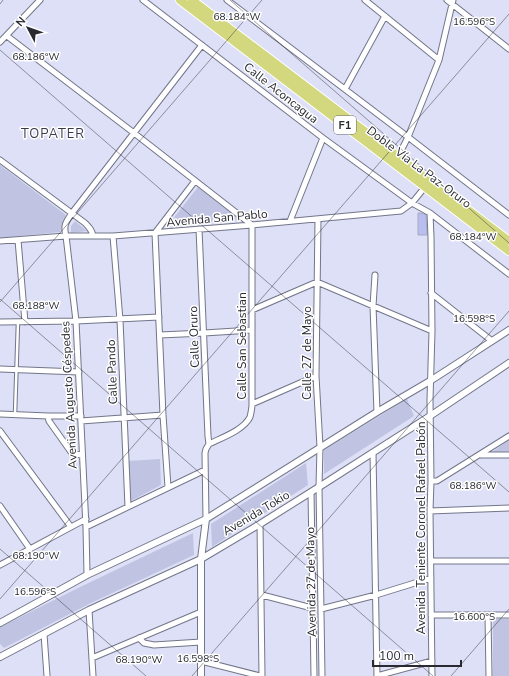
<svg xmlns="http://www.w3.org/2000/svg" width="509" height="676" viewBox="0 0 509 676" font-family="'Nunito Sans',sans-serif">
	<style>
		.green { fill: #c0c4e2 }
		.building { fill: #b8bff0; stroke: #a8abbf }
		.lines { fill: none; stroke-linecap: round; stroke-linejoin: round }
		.service-casing { stroke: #737689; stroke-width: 4.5 }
		.minor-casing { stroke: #737689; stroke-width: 7 }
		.tertiary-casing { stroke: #737689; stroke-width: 8 }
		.trunk-casing { stroke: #fff; stroke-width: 10 }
		.service { stroke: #fff; stroke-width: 2.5 }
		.minor { stroke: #fff; stroke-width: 5 }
		.tertiary { stroke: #fff; stroke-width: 6 }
		.trunk { stroke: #d3d87e; stroke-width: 8 }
		.ticks { fill: none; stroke: #282931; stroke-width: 1; stroke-opacity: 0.45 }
		.labels { text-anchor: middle; stroke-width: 3; stroke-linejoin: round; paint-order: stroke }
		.shield { fill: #fff; stroke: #68696f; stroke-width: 1 }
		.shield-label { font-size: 11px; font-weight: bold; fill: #282931 }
		.street-label { font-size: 12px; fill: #282931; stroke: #fff }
		.neighbourhood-label { font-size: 13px; letter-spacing: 1px; fill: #383b4c; stroke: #fff }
		.ticks-label { font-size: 10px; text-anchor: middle; fill: #282931; stroke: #fff; stroke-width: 3; stroke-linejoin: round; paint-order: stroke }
	</style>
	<rect width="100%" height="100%" fill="#dde0f6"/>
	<!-- green -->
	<path class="green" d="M0,165l66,50 -6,17 -60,6z
		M198,187l43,33 -73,5z
		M75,221l12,10 -16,2v-7z
		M407,399l7,17 -90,58v-24z
		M509,440v12h-17z
		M160,459l1,26 -30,16 -2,-1 -2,-39z
		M306,463l2,22 -96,62 -1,-23z
		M193,533l1,22 -103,48 -87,45 -4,-4v-17l80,-40z
		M493,619h16v57h-16z"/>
	<!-- building -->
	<path class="building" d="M418,213h3l5,2 1,20h-9z"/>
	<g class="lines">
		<!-- service casing -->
		<g class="service-casing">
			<path id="service" d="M15,414l3,-92"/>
		</g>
		<!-- minor casing -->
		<g class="minor-casing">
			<path id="minor" d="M143,0l180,138 89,65 18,10 1,24 1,94 -2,69 1,81 -1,30 2,165
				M227,0l181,137 101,78
				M365,0l74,60
				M447,0l62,49
				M7,36l127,97 118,92v179c0,5 -1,9 -2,13 -6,13 -29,21 -41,27l-3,5 -1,4 1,66
				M0,42l40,-42
				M345,89l40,-73
				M398,157l10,-20 31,-77 14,-60
				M0,160l85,63c4,4 7,7 8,13
				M430,213l79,61
				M318,220l-2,156 4,71 -1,40 3,189
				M290,221l33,-83
				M199,229l9,207 1,8
				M113,236l7,84 8,187
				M18,240l7,82
				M0,241l66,-5h47l139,-11 149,-14 11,-8 13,-16
				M375,275l-2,31 4,106
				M431,293l61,48
				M252,310l65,-28 115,49
				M0,322l76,-1 83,-4
				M160,335l44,-2 48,-3
				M0,369l79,3
				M252,404l64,-28
				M0,414l48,2h33
				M48,416l1,5 22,31 3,2 8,1
				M81,421l82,-6
				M0,431l71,96
				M373,453l4,223
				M481,455h28
				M431,481h6l72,-45
				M168,487l-5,-72 -8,-182 40,-52
				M311,492l3,184
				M0,506l30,43
				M430,511l79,-3
				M260,524l2,152
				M86,527l119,-57
				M431,561h78
				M0,565l86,-46
				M87,575l-1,-48 -10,-206 -10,-85c-3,-11 0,-14 6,-23l130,-168
				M262,595l50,13
				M321,609l55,-14 55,-17
				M89,610l4,66
				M431,615h78
				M488,615l1,61
				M44,634l3,42
				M139,638l5,5 10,2 47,-3
				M92,658l109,-46
				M201,661l59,15
				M377,676l55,-15"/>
		</g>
		<!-- tertiary casing -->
		<g class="tertiary-casing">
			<path id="tertiary" d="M0,623l87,-48 119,-56 171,-107 53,-31 79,-51
				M0,657l89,-47 112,-51 59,-35 59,-37 111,-71 79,-53
				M201,676v-117l5,-40"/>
		</g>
		<!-- trunk casing -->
		<g class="trunk-casing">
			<path id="trunk" d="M180,0l329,251
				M192,0l317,241"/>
		</g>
		<!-- service -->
		<use href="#service" class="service"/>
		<!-- minor -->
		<use href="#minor" class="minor"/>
		<!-- tertiary -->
		<use href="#tertiary" class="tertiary"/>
		<!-- trunk -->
		<use href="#trunk" class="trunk"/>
	</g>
	<!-- ticks -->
	<path class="ticks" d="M230,0l279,243M0,4l3,-4M0,50l509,442M0,299l433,377M0,302l262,-302M0,549l146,127M0,599l509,-585M192,676l317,-365M451,676l58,-67"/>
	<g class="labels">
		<!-- shield labels -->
		<rect class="shield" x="334" y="116" width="22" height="18" rx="3"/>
		<g class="shield-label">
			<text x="345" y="129">F1</text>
		</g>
		<!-- street labels -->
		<g class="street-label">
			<text transform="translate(281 93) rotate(38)" y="4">Calle Aconcagua</text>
			<text transform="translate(419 167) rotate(37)" y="4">Doble Vía La Paz-Oruro</text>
			<text transform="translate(217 218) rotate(-5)" y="4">Avenida San Pablo</text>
			<text transform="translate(194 337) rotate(-92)" y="4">Calle Oruro</text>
			<text transform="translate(242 346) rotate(-90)" y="4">Calle San Sebastian</text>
			<text transform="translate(307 353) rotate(-90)" y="4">Calle 27 de Mayo</text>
			<text transform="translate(112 372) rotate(-92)" y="4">Calle Pando</text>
			<text transform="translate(69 395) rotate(-93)" y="4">Avenida Augusto Céspedes</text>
			<text transform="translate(256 513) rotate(-31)" y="4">Avenida Tokio</text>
			<text transform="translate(421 528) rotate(-90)" y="4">Avenida Teniente Coronel Rafael Pabón</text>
			<text transform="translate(311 582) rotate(-91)" y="4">Avenida 27 de Mayo</text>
		</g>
		<!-- neighbourhood labels -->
		<g class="neighbourhood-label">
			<text x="53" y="138">TOPATER</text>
		</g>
	</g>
	<g class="ticks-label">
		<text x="237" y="20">68.184°W</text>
		<text x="474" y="25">16.596°S</text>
		<text x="36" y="60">68.186°W</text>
		<text x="473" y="240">68.184°W</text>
		<text x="36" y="309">68.188°W</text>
		<text x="474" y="322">16.598°S</text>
		<text x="473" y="489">68.186°W</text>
		<text x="36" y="559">68.190°W</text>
		<text x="35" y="595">16.596°S</text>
		<text x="474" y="620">16.600°S</text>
		<text x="198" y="662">16.598°S</text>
		<text x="139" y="663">68.190°W</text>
	</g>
	<!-- north arrow -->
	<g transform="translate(28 28) rotate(311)" stroke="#ffffff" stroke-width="3" paint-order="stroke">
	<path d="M0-3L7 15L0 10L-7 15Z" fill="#282931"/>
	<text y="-6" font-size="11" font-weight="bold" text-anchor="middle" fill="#282931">N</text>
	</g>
	<!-- scale -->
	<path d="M373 660v6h88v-6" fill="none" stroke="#282931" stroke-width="2"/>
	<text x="379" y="660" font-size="12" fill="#282931" stroke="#ffffff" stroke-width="3" paint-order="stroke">100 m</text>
</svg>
